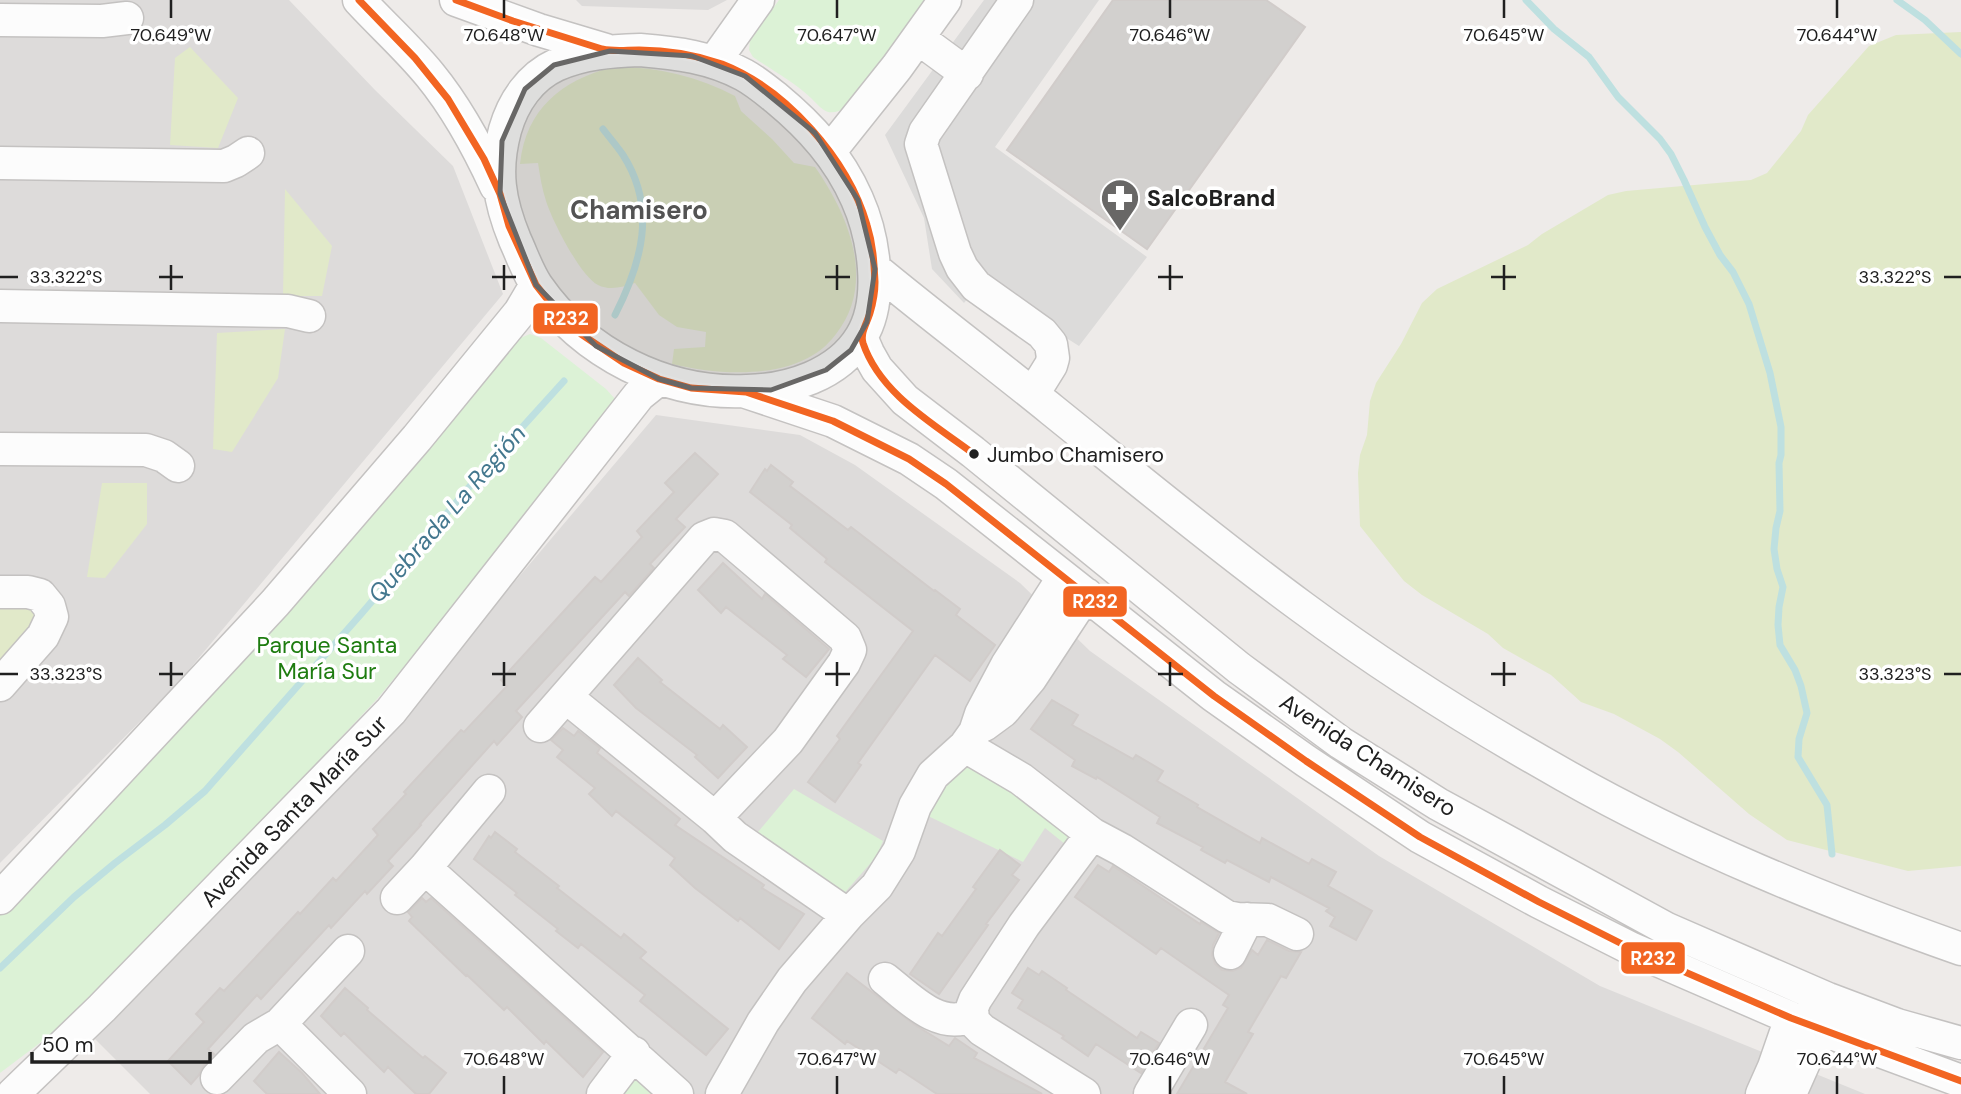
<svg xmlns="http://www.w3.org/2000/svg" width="1961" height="1094" viewBox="0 0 1961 1094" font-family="'DM Sans',sans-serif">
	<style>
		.residential { fill: #dddbda }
		.religious { fill: #dcdbda }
		.grass { fill: #e1e9c9 }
		.park { fill: #dcf2d6 }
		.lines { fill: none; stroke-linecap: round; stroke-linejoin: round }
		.stream { stroke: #bee0e0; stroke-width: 7 }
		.building { fill: #d2d0ce; stroke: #d1ccca; stroke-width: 2 }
		.minor-casing { stroke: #c4c2c1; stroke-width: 35 }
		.minor { stroke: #fcfcfc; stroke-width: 32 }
		.bus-1-casing { stroke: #fff; stroke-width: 12 }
		.bus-1 { stroke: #f26522; stroke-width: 7 }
		.marked { fill: #686766; fill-opacity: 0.2; stroke: #686766; stroke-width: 5; stroke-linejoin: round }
		.ticks { fill: none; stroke: #202020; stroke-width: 2.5 }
		.bus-dot { fill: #202020; stroke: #fff; stroke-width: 2.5 }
		.labels { text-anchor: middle; stroke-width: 7; stroke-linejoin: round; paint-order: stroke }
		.bus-label { font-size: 21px; fill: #202020; stroke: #fff; text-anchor: start }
		.poi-label { font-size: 23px; font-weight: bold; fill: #202020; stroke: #fff; text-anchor: start }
		.park-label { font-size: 23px; fill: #1e7c10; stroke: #fff }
		.street-label { font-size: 23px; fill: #202020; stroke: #fff }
		.water-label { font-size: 24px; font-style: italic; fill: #43778e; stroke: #fff }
		.quarter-label { font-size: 26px; font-weight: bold; fill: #535353; stroke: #fff }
		.ticks-label { font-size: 18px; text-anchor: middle; fill: #202020; stroke: #fff; stroke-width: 7; stroke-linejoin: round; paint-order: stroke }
		.line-badge { stroke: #fff; stroke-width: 2.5 }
		.badge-label { font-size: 19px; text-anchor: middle; font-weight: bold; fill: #fff }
	</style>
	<rect width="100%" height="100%" fill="#eeebe9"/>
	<!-- residential -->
	<path class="residential" d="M0,0h289l86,90 78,76 50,128 -326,390 -177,179z
		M576,0h151l-19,10 -126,-4z
		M656,415l144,20 55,30 165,118 70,68 289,205 221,130 265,108h-1715l-55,-55 290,-304z"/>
	<!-- religious -->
	<path class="religious" d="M984,0h115l-104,147 152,110 -68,89 -99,-63 -16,20 -32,-34 -8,-51 -39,-83z"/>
	<!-- grass -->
	<path class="grass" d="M1961,32v834l-53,5 -121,-31 -38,-26 -71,-62 -18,-13 -46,-25 -33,-12 -30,-27 -48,-27 -15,-14 -66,-39 -18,-14 -44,-55 -2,-53 2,-18 7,-20 3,-34 6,-18 25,-39 21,-41 15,-14 91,-44 14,-11 66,-39 18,-4 125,-11 16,-7 34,-42 7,-16 61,-69 27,-11z
		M190,47l48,51 -20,50 -48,-3 5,-87z
		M612,67c44,-1 85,9 123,29l6,15 31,28 22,24 21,4c33,47 62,115 21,167 -6,8 -14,16 -23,21 -39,24 -99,19 -141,9l2,-15 31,-2 1,-15 -29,-5 -18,-12 -24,-32c-12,4 -25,8 -37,2 -18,-9 -46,-65 -52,-84 -4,-12 -6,-25 -8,-38l-18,1c6,-55 41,-83 92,-97z
		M285,189l47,57 -10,50h-39z
		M285,329l-7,49 -46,74 -19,-3 4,-116z
		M102,483h45v41l-42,54 -18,-1z
		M0,600l33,6 4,15 -37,50z"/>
	<!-- park -->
	<path class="park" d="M779,0h147l-68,99c-9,6 -18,15 -30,13 -6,-2 -12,-9 -17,-14 -17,-16 -39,-28 -58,-41l-4,-7 1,-10z
		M530,334l11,4 65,51 10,11 1,13 -240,286 -288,307 -89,67v-162l206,-210 312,-362z
		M982,765l88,64 -5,15 -20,-16 -22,34 -97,-47 15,-29 22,-20z
		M794,789l89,52 -7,16 -36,41 -87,-60z
		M629,1073l30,21h-49z"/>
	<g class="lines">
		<!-- stream -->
		<path class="stream" d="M1526,0l28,29 35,28 29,40 42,42 11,15 13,26 21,47 15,28 13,17 16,32 21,69 11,54v28l-2,8 1,48 -4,17 -2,21 3,20 6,18 -4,20 -1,18 2,20 15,25 6,16 6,27 -8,26 -1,18 29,48 5,49
			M1897,0l28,20 36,34
			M603,129c6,8 14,17 20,26 34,53 19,107 -8,160
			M0,968l74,-71 41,-34 50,-38 40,-34 157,-178 126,-148 76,-84"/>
	</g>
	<!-- building -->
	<path class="building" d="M1113,0h153l39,27 -158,222 -140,-99z
		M695,453l23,21 -42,45 9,8 -35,37 4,4 -25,28 -4,-4 -109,119 6,6 -25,28 -3,-4 -74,83 1,1 -33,36 5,5 -26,28 -2,-3 -34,37 -2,-3 -68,74 -4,-4 -49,54 6,5 -10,11 -5,10 -8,9 -23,-23 36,-39 -8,-8 24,-26 4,3 74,-79 2,2 33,-36 3,3 42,-46 -5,-6 33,-35 -2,-2 57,-62 3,2 43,-46 -6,-6 94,-103 6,5 41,-45 -5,-6 37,-39 -9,-9z
		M771,465l22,17 -3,4 58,44 3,-3 83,64 1,-1 25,19 -4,6 39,30 -25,36 -35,-26 -77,108 3,2 -26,37 -27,-20 32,-43 -3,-3 76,-105 -88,-69 2,-3 -37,-31 2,-3 -42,-33 15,-23 2,2z
		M723,563l39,36 3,-5 64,55 -23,28 -23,-18 4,-4 -61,-48 -5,6 -23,-23z
		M638,658l24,22 -2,2 60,47 3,-4 24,22 -29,31 -23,-21 2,-2 -61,-47 -22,-23z
		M1052,700l26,15 -6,10 61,34 3,-4 27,16 -6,10 41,24 -1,2 63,36 2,-5 47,26 3,-5 24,13 -8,14 44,25 -16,29 -26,-14 5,-9 -9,-6 3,-3 -58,-31 -2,5 -42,-22 -2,3 -24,-13 2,-3 -46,-24 3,-6 -63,-40 -1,2 -24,-13 3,-6 -44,-31z
		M563,728l11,8 4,-5 22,17 -3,5 83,66 -5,6 89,60 -2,3 42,26 -25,35 -39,-31 -2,3 -43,-33 -25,-23 5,-7 -59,-47 -4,5 -23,-22 6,-6 -38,-31 6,-7 -12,-10z
		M495,832l22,17 -2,3 44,34 -2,2 64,50 3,-4 22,18 -6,6 88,71 -22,26 -66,-54 5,-6 -64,-51 -3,4 -22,-17 2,-2 -43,-34 2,-2 -43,-34 15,-23 2,2z
		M1000,850l20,15 -8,10 7,5 -33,44 2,1 -49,69 -29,-20 28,-41 4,3 34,-47 -3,-2z
		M1098,865l11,7 4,-6 87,58 1,-2 18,11 -6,12 -1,10 3,9 7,6 10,1 9,-3 11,-18 6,5 9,-15 22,11 12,1 -15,26 -5,-2 -33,56 5,2 -28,48 22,12h-70l51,-86 -5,-3 6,-10 -68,-47 -5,6 -81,-57z
		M422,898l4,4 5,-4 172,154 -20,25 -37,-36 -2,3 -37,-37 -3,3 -37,-35 -1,1 -57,-55 3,-4 -4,-5z
		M1028,968l11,7 3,-4 25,17 -1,2 71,48 4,-6 18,11 -18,30 -45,-29 -8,12 -26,-18 2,-2 -46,-28 5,-8 -11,-7z
		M847,973l68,52 34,21 6,-8 22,15 -3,5 68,36h-105l-38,-25 -3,4 -49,-32 -2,3 -33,-26z
		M345,988l23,20 -1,2 56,48 2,-2 21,17 -17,21h-13l-28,-27 -4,5 -40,-39 -3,3 -20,-20z
		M279,1052l23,21 18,21h-53l-13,-13z"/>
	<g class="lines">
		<!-- minor casing -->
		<g class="minor-casing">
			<path id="minor" d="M359,0c23,25 49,48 71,75 27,33 48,72 66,111
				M456,0l83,30 67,20
				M1017,0l-92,132 -4,12 34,109 7,15 14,18 66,47 9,11 2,14 -2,7 -18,29
				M0,20l102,1 25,-3
				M918,38l49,36
				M640,50c36,3 71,7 104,25 11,6 22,15 32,23 35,29 63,60 81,101 17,38 27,101 4,138 -23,38 -72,53 -114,54 -81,4 -163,-37 -210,-105 -9,-13 -15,-31 -22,-46 -16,-39 -21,-69 -10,-110 8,-28 25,-53 51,-65 27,-12 55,-14 84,-15z
				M714,62l44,-62
				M830,151l67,-84 48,-67
				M0,163l224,3 12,-5 12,-8
				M875,269c58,48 118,93 177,141 82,66 164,134 250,197 81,60 173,118 262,168 125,71 261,126 397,174
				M0,306l288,5 21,5
				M861,337l7,16 9,16 28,31 68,52 266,216 102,75 97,61 229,125 161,70 69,26 64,18
				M746,392l87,29 76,38 37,25 268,212 92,65 114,76 119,65 93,47 159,69 170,63
				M0,449l146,1 18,6 14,10
				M0,592h28l12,3 9,11 3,11 -9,19 -43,49
				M566,697l149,121 20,19 113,78
				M984,725l19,-14 27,-32 56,-85
				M540,726l164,-188 10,-4 11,2 120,102 5,12 -6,13 -56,78 -73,77
				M965,746l56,33 71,55 30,16 105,67 10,2 31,1 29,14
				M425,868l252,226
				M0,898l275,-295 142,-165 103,-126 16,-27
				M397,898l28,-30 64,-77
				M1230,953l17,-34
				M885,979c23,18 55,53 87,36
				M280,1024l70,70
				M217,1078l39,-40 24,-14 68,-73
				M13,1094l89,-86 289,-297 248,-316 20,-16
				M603,1094l31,-41
				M722,1094l41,-72 29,-42 56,-65 29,-29 22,-35 16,-45 18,-31 32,-29 10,-14 6,-18 26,-49 56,-87
				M1084,1094l-102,-64 -9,-9 -1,-13 3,-8 49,-75 68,-91
				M1150,1094l41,-69
				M1762,1094l12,-27 17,-49
				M1790,1094l16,-36 17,-27"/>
		</g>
		<!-- minor -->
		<use href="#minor" class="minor"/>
		<!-- bus-1 casing -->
		<g class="bus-1-casing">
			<path id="bus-1" d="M359,0l56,58 33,41 36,60 16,35 9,32 27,59 15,19 30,30 43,29 35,16 32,9 55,4 87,29 76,38 37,25 268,212 92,65 114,76 119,65 93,47 159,69 170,63
				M456,0l57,21 89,28c13,3 24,1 37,1 28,0 57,5 83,14 64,25 126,95 145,161 6,19 7,37 8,57 0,11 -2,21 -5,31 -3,10 -10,20 -7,30 17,51 71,81 111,111"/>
		</g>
		<!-- bus-1 -->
		<use href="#bus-1" class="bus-1"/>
	</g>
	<!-- marked area -->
	<path class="marked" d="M610,51l82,5 53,20 70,57 43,67 17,69 -8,53 -16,28 -25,20 -55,20 -80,-2 -32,-9 -63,-33 -60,-61 -36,-91 2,-53 23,-52 29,-24z"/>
	<!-- ticks -->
	<path class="ticks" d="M171,0v18M504,0v18M837,0v18M1170,0v18M1504,0v18M1837,0v18M171,265v25M504,265v25M837,265v25M1170,265v25M1504,265v25M0,277h18M159,277h24M492,277h24M825,277h25M1158,277h25M1491,277h25M1944,277h17M171,662v24M504,662v24M837,662v24M1170,662v24M1504,662v24M0,674h18M159,674h24M492,674h24M825,674h25M1158,674h25M1491,674h25M1944,674h17M504,1076v18M837,1076v18M1170,1076v18M1504,1076v18M1837,1076v18"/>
	<!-- icons -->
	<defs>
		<g id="pharmacy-pin" transform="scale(2.0125)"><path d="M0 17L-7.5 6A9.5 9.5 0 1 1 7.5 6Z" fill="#686766" stroke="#fff"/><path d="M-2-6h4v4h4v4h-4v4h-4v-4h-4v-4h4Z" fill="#fff"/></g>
	</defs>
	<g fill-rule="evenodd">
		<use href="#pharmacy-pin" x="1120" y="198"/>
	</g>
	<!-- markers -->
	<circle class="bus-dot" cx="974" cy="454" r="6"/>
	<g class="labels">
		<!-- bus labels -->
		<g class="bus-label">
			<text x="987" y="462">Jumbo Chamisero</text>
		</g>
		<!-- poi labels -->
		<g class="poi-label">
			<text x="1147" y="206">SalcoBrand</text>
		</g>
		<!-- park labels -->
		<g class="park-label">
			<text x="327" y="653">Parque Santa<tspan x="327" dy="26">María Sur</tspan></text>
		</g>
		<!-- street labels -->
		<g class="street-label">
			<text transform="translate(1368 755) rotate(33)" y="8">Avenida Chamisero</text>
			<text transform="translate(294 811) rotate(-46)" y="8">Avenida Santa María Sur</text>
		</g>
		<!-- water labels -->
		<g class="water-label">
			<text transform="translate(447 514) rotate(-49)" y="8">Quebrada La Región</text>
		</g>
		<!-- quarter labels -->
		<g class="quarter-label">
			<text x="639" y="219">Chamisero</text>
		</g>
	</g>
	<g class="ticks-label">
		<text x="171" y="41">70.649°W</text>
		<text x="504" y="41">70.648°W</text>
		<text x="837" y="41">70.647°W</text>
		<text x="1170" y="41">70.646°W</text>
		<text x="1504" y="41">70.645°W</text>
		<text x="1837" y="41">70.644°W</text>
		<text x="66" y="283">33.322°S</text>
		<text x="1895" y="283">33.322°S</text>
		<text x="66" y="680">33.323°S</text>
		<text x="1895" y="680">33.323°S</text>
		<text x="504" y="1065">70.648°W</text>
		<text x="837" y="1065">70.647°W</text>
		<text x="1170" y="1065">70.646°W</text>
		<text x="1504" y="1065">70.645°W</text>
		<text x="1837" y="1065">70.644°W</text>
	</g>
	<g class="line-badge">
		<rect x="532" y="302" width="67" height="33" rx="7" fill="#f26522"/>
		<rect x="1062" y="585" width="66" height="33" rx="7" fill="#f26522"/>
		<rect x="1620" y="941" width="66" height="34" rx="7" fill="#f26522"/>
	</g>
	<g class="badge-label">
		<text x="566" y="325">R232</text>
		<text x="1095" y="608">R232</text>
		<text x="1653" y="965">R232</text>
	</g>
	<!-- scale -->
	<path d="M32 1052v10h178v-10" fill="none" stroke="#202020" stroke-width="3.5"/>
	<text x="42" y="1052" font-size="21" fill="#202020" stroke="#ffffff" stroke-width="5" paint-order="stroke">50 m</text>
</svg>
